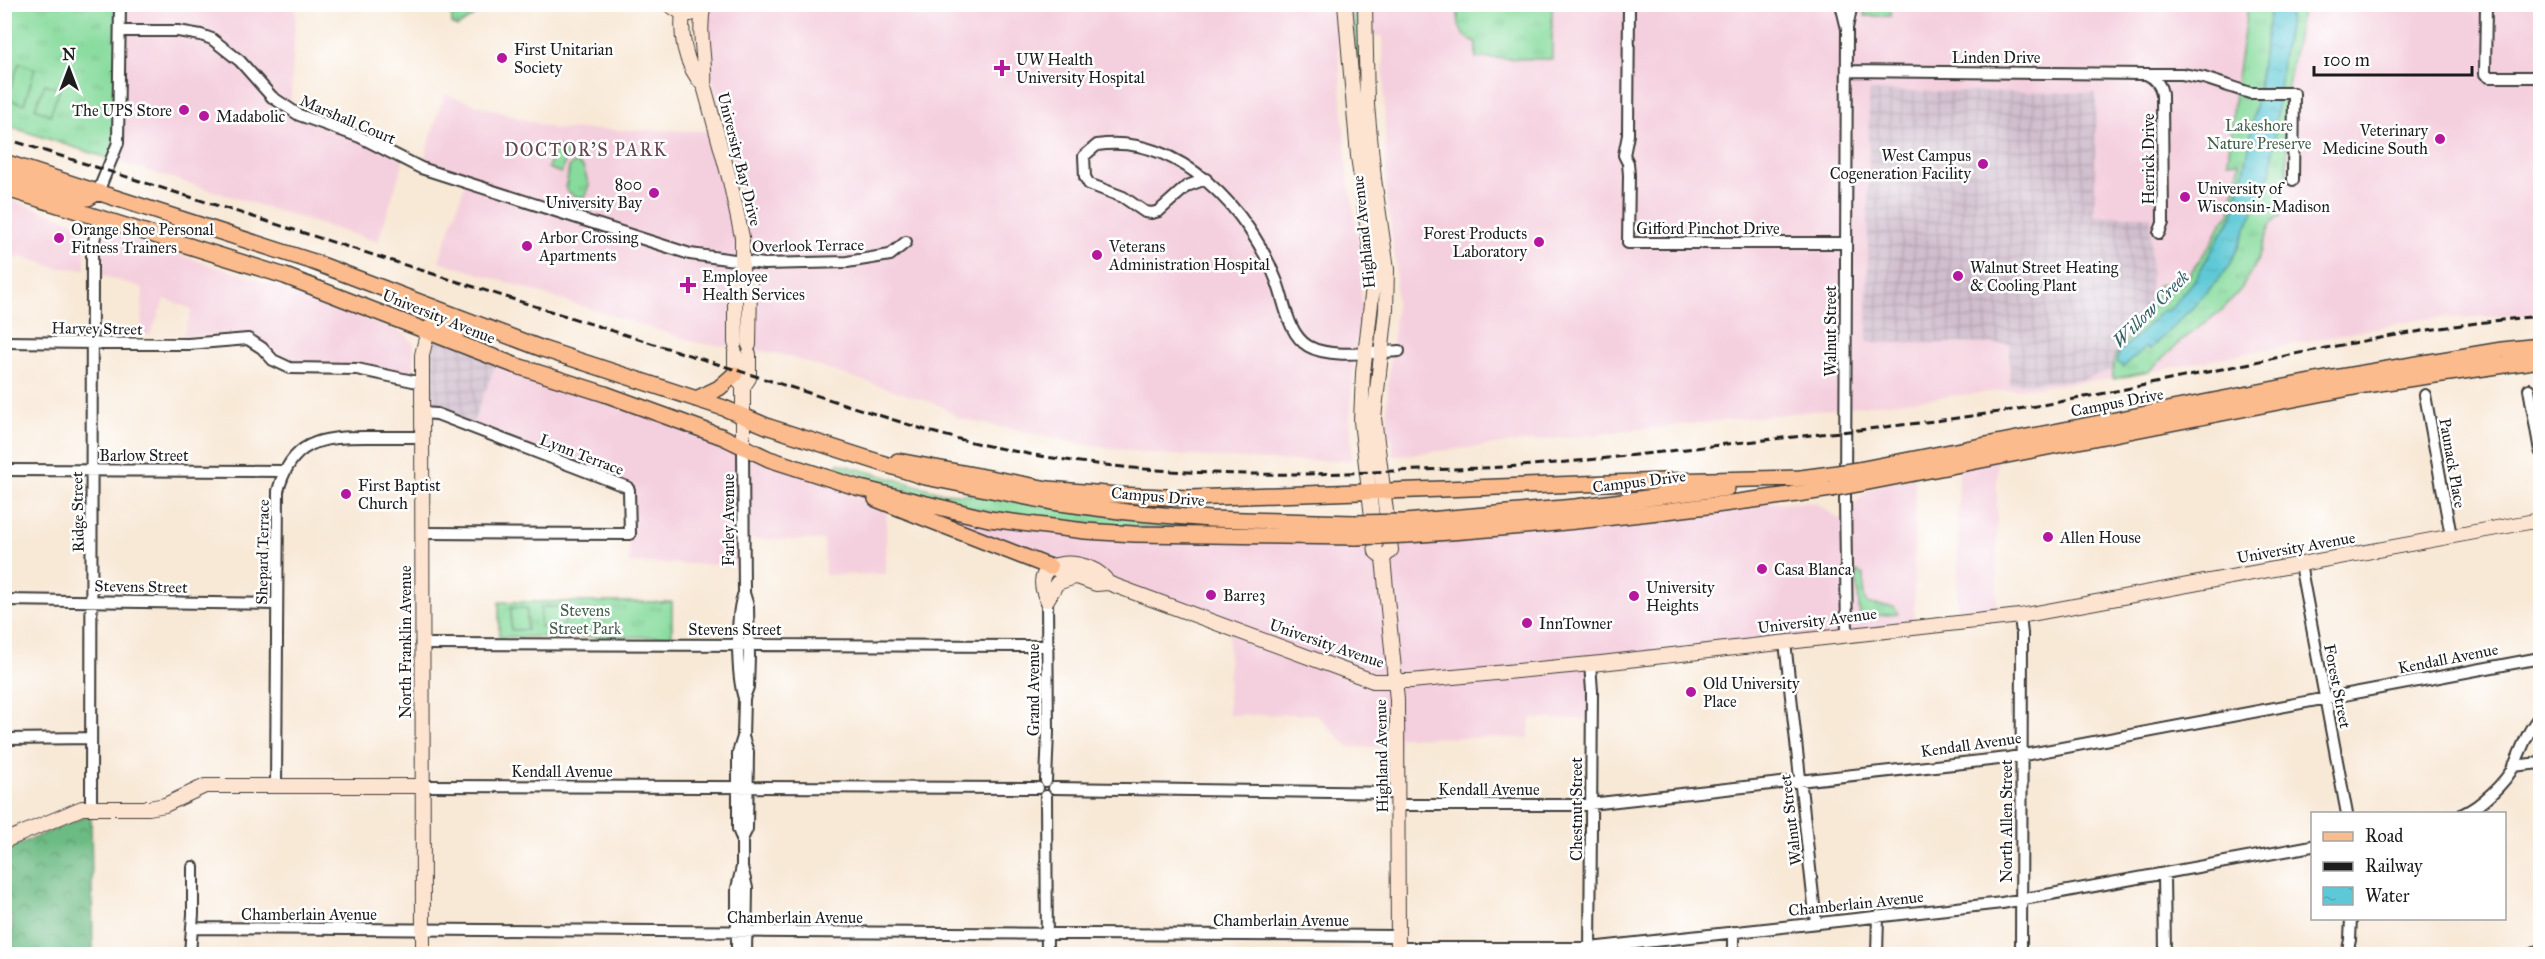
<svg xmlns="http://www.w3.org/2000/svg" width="2545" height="959" viewBox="0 0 2545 959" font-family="'IM FELL Great Primer',serif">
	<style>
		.built { fill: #f4cfdd }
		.industrial { fill: url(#industrial-grid) }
		.grass { fill: url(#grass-tufts); stroke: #527c5c; stroke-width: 1.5 }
		.forest { fill: url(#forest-crowns); stroke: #446c50; stroke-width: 1.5 }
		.pitch { fill: #87db9d; stroke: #527c5c; stroke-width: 1.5 }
		.water { fill: url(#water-ripples); stroke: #3d7279; stroke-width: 1.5 }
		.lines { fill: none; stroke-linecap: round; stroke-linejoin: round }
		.street-casing { stroke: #3d3b38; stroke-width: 14 }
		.secondary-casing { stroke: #3d3b38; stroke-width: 16 }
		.primary-casing { stroke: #3d3b38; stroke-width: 18 }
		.street { stroke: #fff; stroke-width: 10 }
		.secondary { stroke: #fde4d1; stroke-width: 14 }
		.primary { stroke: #fbbb8d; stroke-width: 15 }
		.rail { stroke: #1c1c1c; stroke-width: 3; stroke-dasharray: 9 4.5; stroke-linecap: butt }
		.primary-bridge-casing { stroke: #3d3b38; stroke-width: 18; stroke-linecap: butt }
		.primary-bridge { stroke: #fbbb8d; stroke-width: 15 }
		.poi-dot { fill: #b5179e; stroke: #fff; stroke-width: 2 }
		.labels { text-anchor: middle; stroke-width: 5; stroke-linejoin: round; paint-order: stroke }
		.poi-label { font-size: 16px; fill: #1c1c1c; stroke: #fff; text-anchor: start }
		.street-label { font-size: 16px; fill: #1c1c1c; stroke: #fff }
		.park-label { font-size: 16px; fill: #415f49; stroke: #fff }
		.neighbourhood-label { font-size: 18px; letter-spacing: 1.5px; fill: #624650; stroke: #fff }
		.water-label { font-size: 18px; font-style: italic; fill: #366166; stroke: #fff }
	</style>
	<defs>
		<pattern id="industrial-grid" width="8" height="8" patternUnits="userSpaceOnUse" patternTransform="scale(1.5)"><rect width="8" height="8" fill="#d0bdcd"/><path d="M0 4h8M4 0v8" fill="none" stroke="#b2a2af"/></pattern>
		<pattern id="grass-tufts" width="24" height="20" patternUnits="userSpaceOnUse" patternTransform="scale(1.5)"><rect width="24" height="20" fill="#87db9d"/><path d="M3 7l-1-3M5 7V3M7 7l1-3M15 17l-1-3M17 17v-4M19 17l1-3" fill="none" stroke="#74bb87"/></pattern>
		<pattern id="forest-crowns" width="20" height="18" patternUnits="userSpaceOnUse" patternTransform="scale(1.5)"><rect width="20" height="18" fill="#6dbb84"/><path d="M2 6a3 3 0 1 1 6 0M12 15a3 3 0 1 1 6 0" fill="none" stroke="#59976b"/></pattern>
		<pattern id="water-ripples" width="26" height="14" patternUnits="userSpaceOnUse" patternTransform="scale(1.5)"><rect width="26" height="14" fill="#5ec9d6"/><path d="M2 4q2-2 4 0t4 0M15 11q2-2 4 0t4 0" fill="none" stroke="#51acb7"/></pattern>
	</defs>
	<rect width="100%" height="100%" fill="#fff"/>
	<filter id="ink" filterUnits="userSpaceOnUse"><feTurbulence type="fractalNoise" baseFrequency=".0167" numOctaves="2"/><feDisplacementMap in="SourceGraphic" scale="12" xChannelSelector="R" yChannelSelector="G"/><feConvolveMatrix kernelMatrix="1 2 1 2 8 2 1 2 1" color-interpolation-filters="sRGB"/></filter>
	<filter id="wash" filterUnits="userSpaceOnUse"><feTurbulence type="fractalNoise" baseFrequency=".008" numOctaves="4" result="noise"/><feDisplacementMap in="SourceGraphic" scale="24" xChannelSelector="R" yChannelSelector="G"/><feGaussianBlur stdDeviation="1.35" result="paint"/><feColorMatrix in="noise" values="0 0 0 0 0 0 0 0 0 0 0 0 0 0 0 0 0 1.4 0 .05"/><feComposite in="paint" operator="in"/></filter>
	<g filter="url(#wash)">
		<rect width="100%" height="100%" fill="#f8e8d6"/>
		<!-- built -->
		<path class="built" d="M120,4l176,1 -6,106 114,48 -26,83 -265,-82z
			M710,5h1830v310l-118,4 -309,60 -721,77v-17l-5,-4v-20l1,-32 8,-76v-41l-10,-70 -3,-160 -46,-1 10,137 13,76 1,35 1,32 -6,28 -6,74 2,43 -70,1 -126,-7 -67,-9 -131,-27 -19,-13 -159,-51 -31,-5 1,-64 -8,-9 -7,71 -37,-4 -259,-82 27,-79 -45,-14 23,-74 110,35 163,2 26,110 2,-31 -8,-42 -29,-101 -1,-37z
			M5,198l76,26 4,12v33l-27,-1 -34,-11 -19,-1z
			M111,233l156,50 138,51 9,10v34l-119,-14 -46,-29 -66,1 9,-27 -27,-10 -15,36h-9l2,-47 -42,-13 1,-29 2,-7z
			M498,359l225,78 241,77 392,23 385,-35 75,1 29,20 13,-23 13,-12 44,-14 -1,153 -324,37 2,55h-62l-1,19 -130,-1v10h-50l-33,-33 -88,1 1,-87 -343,-122v68l-61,1 -1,-35 -80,-1v26l-115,-2v-73l-158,-63z
			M1997,458v160l-40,4 2,-157z"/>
		<!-- industrial -->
		<path class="industrial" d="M1869,91l227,2 -2,123h57l-1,93 -35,48 -1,13 -33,10 -71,4v-40l-143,-2z
			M428,330l70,29 -27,68 -49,-14z"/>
		<!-- grass -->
		<path class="grass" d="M5,5h115l-7,155 -108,-35z
			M451,5v-1l39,1 -33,22 -5,-3z
			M1352,5h7l7,154h-2z
			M1458,5h103l-9,1v53l-76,-1v-16c-19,-7 -18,-19 -18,-37z
			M1865,5h26v11h-26z
			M2248,5h55l-15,80 -1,93 -5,16 -1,21 -11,10 -14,39 -15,25 -19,21 -41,31 -33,31 -35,7c0,-8 -1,-18 3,-24 13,-24 40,-42 42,-70l25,-2 30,-42 8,-18 9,-9 10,-52h-12l7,-71z
			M575,162l8,5 6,18 -3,10c-8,5 -14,1 -20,-6l3,-22z
			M837,463l106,30 31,2 98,16 155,15v3c-83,-1 -165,-4 -246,-19 -48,-9 -99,-28 -145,-43z
			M1856,572l8,3c-1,36 -2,27 30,32l4,7 -38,3z
			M499,602h173v35h-173z"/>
		<!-- forest -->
		<path class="forest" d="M91,814l2,140h-81v-36l-7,-7v-61z"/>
		<!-- pitch -->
		<path class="pitch" d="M19,63l16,6 -11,35 -17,-5z
			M45,84l14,5v2l-9,24 -15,-7z
			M555,146l14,4 -8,23 -13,-5z
			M541,607h23v20h-24z
			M511,608h16v22h-16z"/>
		<!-- water -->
		<path class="water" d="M2271,5h21l-10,55 -11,113 -42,94 -35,39 -44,43 -4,-2 -23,20 -6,-5 2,-9 44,-43 5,1 25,-29 40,-67 14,-56z"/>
	</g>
	<g filter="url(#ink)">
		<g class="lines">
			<!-- street casing -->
			<g class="street-casing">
				<path id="street" d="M1629,4l-1,131 -4,20 4,8 1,12 -1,68h218
					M1841,4l6,25 -2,468 2,137
					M2486,4l-1,70 4,3h51
					M1847,28l5,-24
					M120,31h58l23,4 11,4 28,22 32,36 27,18 61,22 61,31 269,86 74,10 83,-2 43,-7 16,-13
					M1847,71l299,3c9,4 15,10 16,21l1,128 -4,10
					M2146,74h36l22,4 46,15h44l-1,87
					M1206,179l-19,7 -28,25 -7,2 -7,-1 -22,-15 -34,-13 -4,-7 -1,-21 13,-11c83,-12 153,66 180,137 8,21 11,52 31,64 22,13 65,6 91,5
					M98,192l20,-49 2,-139
					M4,342l184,2 60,-5 14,9 11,12 17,8 67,1 65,14
					M2529,389l11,62
					M2425,395l26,141
					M422,413l15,1 190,73 2,3 1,44 -208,-1
					M743,447l1,146c-9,20 -7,84 0,105
					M4,470l280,1
					M2300,564l47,250
					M4,600l272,4
					M2020,616l2,18 -1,320
					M1785,642l31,281
					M421,644l627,2
					M1590,664l2,27 -2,263
					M4,739l87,-1
					M2513,766l27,-3
					M1046,781l2,-49 -1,-132
					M276,785l2,-294c13,-50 42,-54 88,-54 19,0 37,0 56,0
					M422,786l616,2
					M1054,788l344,5
					M1046,796l1,158
					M1398,805h183l427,-47 532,-100
					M91,807l1,-557 7,-32
					M2463,814c18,-8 42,-31 51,-48 8,-18 14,-36 26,-50
					M742,839l-4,-10v-76l5,-16 1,-39 4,-11 1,-30 -1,-51 -4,-13
					M742,867l5,21 -1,66
					M2164,874l1,80
					M193,928l1205,8
					M1398,948h192l412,-45 310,-57
					M190,954l3,-40v-47
					M737,954v-66l5,-21v-28l5,-10 1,-77 -5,-15
					M1733,954v-22
					M1877,954l1,-38
					M2347,954l3,-14 1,-22
					M2533,954l7,-4"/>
			</g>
			<!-- secondary casing -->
			<g class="secondary-casing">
				<path id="secondary" d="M668,4l11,7 12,3
					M684,4c-5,29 0,61 20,82
					M704,4c-7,30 2,53 0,82l26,95 12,56v39l-7,8v59
					M1345,4l13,152 16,122 -11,95 -2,48 15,131 7,6 14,142 1,254
					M1365,4l2,101 7,74 13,90 -1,41 -12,108 17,132 -8,8
					M742,276l8,9 -1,60
					M735,352v22l8,13v60
					M743,387l6,-9v-24
					M1050,567l46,17 12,-1 265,98h38l190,-18 419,-47 520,-96
					M1047,600c-24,-47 47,-44 61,-17
					M1047,600l10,-17 18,-6
					M4,841l78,-33h67l16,-3 40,-19h217
					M423,954l-1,-583v-16l6,-25"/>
			</g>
			<!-- primary casing -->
			<g class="primary-casing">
				<path id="primary" d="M4,162l307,99 232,88 181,59 45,19 156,50 127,25 75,10 83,7 144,4
					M4,176l71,23 13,-1 10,-6
					M4,188l281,88 229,89 91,29 118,43 46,22 87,28 133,32 96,12 49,3 222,3
					M428,330l8,-9 27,8
					M696,399l23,-11 16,-14
					M898,461l150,28 69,6 73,3 475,-17 136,-3
					M1858,470l458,-89 186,-31 38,-4
					M1793,479l38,-5
					M1858,484l507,-99 175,-25
					M876,499l174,68
					M1405,522l170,-15 152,-19
					M1407,535c142,-9 283,-25 424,-46"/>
			</g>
			<!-- street -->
			<use href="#street" class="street"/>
			<!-- secondary -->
			<use href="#secondary" class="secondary"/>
			<!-- primary -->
			<use href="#primary" class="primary"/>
			<!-- rail -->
			<path class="rail" d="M4,138l928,294c153,42 303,47 461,39 46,-2 93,-2 139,-6 65,-5 130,-13 195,-21 110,-12 222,-22 332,-42 160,-30 318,-71 481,-86"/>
			<!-- primary-bridge casing -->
			<g class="primary-bridge-casing">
				<path id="primary-bridge" d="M1831,474l27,-4
					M1831,489l27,-5
					M1354,523l51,-1
					M1356,537l51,-2"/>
			</g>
			<!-- primary-bridge -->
			<use href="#primary-bridge" class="primary-bridge"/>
		</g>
	</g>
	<!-- markers -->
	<g class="poi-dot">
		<circle cx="502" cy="58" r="6"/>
		<path d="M999 59h6v6h6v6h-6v6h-6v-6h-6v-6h6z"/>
		<circle cx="184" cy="110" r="6"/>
		<circle cx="204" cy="116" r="6"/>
		<circle cx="2440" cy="139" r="6"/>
		<circle cx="1983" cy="164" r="6"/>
		<circle cx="654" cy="193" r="6"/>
		<circle cx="2185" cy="197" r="6"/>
		<circle cx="59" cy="238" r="6"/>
		<circle cx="1539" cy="242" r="6"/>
		<circle cx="527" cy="246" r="6"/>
		<circle cx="1097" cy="255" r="6"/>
		<circle cx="1958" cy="276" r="6"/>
		<path d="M685 276h6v6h6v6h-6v6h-6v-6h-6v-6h6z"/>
		<circle cx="346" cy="494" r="6"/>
		<circle cx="2048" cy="537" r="6"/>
		<circle cx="1762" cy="569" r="6"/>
		<circle cx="1211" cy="595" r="6"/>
		<circle cx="1634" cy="596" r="6"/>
		<circle cx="1527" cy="623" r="6"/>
		<circle cx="1691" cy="692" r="6"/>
	</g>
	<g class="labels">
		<!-- poi labels -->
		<g class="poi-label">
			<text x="514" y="55">First Unitarian<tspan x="514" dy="18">Society</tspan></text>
			<text x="1016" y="65">UW Health<tspan x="1016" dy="18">University Hospital</tspan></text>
			<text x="172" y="116" text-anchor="end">The UPS Store</text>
			<text x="216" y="122">Madabolic</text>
			<text x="2428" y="136" text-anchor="end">Veterinary<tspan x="2428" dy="18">Medicine South</tspan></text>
			<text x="1971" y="161" text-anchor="end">West Campus<tspan x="1971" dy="18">Cogeneration Facility</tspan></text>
			<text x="642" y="190" text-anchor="end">800<tspan x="642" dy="18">University Bay</tspan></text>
			<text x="2197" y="194">University of<tspan x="2197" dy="18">Wisconsin-Madison</tspan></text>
			<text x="71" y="235">Orange Shoe Personal<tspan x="71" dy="18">Fitness Trainers</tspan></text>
			<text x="1527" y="239" text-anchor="end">Forest Products<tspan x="1527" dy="18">Laboratory</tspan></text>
			<text x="539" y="243">Arbor Crossing<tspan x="539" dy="18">Apartments</tspan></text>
			<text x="1109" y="252">Veterans<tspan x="1109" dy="18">Administration Hospital</tspan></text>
			<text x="1970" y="273">Walnut Street Heating<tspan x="1970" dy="18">&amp; Cooling Plant</tspan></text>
			<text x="702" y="282">Employee<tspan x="702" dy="18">Health Services</tspan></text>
			<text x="358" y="491">First Baptist<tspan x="358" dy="18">Church</tspan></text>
			<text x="2060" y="543">Allen House</text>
			<text x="1774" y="575">Casa Blanca</text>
			<text x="1646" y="593">University<tspan x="1646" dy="18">Heights</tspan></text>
			<text x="1223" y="601">Barre3</text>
			<text x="1539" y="629">InnTowner</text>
			<text x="1703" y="689">Old University<tspan x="1703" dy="18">Place</tspan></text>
		</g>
		<!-- street labels -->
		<g class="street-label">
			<text x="1996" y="63">Linden Drive</text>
			<text transform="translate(348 119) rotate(23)" y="6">Marshall Court</text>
			<text transform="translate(740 159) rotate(76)" y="6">University Bay Drive</text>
			<text transform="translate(2148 159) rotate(-90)" y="6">Herrick Drive</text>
			<text x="1708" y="234">Gifford Pinchot Drive</text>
			<text transform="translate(1363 232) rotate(-96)" y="6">Highland Avenue</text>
			<text transform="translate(808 245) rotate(-1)" y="6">Overlook Terrace</text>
			<text transform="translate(439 316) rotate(22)" y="6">University Avenue</text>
			<text transform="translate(97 328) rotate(1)" y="6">Harvey Street</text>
			<text transform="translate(1830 331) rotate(-90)" y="6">Walnut Street</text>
			<text transform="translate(2117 402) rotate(-11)" y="6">Campus Drive</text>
			<text transform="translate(582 454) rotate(21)" y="6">Lynn Terrace</text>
			<text x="144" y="461">Barlow Street</text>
			<text transform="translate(2453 463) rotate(80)" y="6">Paunack Place</text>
			<text transform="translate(1639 481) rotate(-7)" y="6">Campus Drive</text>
			<text transform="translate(1158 496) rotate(5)" y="6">Campus Drive</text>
			<text transform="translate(77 512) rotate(-91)" y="6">Ridge Street</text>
			<text transform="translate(728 520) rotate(-90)" y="6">Farley Avenue</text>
			<text transform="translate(2296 547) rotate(-10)" y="6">University Avenue</text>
			<text transform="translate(262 552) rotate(-89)" y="6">Shepard Terrace</text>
			<text transform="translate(141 586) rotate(1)" y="6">Stevens Street</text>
			<text transform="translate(1817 620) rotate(-7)" y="6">University Avenue</text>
			<text x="735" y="635">Stevens Street</text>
			<text transform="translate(405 642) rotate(-90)" y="6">North Franklin Avenue</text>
			<text transform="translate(1327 643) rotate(19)" y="6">University Avenue</text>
			<text transform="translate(2448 658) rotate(-11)" y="6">Kendall Avenue</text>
			<text transform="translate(2338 686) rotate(79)" y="6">Forest Street</text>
			<text transform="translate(1033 690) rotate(-90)" y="6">Grand Avenue</text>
			<text transform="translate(1971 744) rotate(-8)" y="6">Kendall Avenue</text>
			<text transform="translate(1381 756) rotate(-91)" y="6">Highland Avenue</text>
			<text x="562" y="777">Kendall Avenue</text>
			<text x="1489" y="795">Kendall Avenue</text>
			<text transform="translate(1576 809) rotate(-90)" y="6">Chestnut Street</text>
			<text transform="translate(1790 820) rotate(-97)" y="6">Walnut Street</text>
			<text transform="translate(2006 821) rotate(-90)" y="6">North Allen Street</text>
			<text transform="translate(1856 903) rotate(-6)" y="6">Chamberlain Avenue</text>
			<text x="309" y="920">Chamberlain Avenue</text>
			<text x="795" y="923">Chamberlain Avenue</text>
			<text x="1281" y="926">Chamberlain Avenue</text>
		</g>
		<!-- park labels -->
		<g class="park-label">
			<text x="2259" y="131">Lakeshore<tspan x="2259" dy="18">Nature Preserve</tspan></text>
			<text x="585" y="616">Stevens<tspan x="585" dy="18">Street Park</tspan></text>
		</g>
		<!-- neighbourhood labels -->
		<g class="neighbourhood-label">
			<text x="586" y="156">DOCTOR'S PARK</text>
		</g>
		<!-- water labels -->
		<g class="water-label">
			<text transform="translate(2151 309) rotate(-45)" y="6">Willow Creek</text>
		</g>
	</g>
	<!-- margin -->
	<rect width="2545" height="959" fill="none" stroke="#fff" stroke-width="24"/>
	<!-- legend -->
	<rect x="2311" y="812" width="195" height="108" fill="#ffffff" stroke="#a4a4a4" stroke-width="1.5"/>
	<rect x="2323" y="832" width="30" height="9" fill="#fbbb8d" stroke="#a4a4a4" stroke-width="1.5"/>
	<text x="2365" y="842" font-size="18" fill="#1c1c1c">Road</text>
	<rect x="2323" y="862" width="30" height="9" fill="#1c1c1c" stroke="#a4a4a4" stroke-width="1.5"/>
	<text x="2365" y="872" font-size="18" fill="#1c1c1c">Railway</text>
	<rect x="2323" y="887" width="30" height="18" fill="url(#water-ripples)" stroke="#a4a4a4" stroke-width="1.5"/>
	<text x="2365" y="902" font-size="18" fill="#1c1c1c">Water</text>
	<!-- north arrow -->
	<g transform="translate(69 69)" stroke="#ffffff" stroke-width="4.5" paint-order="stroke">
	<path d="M0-4.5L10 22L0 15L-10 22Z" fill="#1c1c1c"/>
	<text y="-9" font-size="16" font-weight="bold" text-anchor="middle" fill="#1c1c1c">N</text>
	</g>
	<!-- scale -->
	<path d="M2314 66v9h158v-9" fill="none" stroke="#1c1c1c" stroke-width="3"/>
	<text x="2323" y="66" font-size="18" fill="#1c1c1c" stroke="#ffffff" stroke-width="4.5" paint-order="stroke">100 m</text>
</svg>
